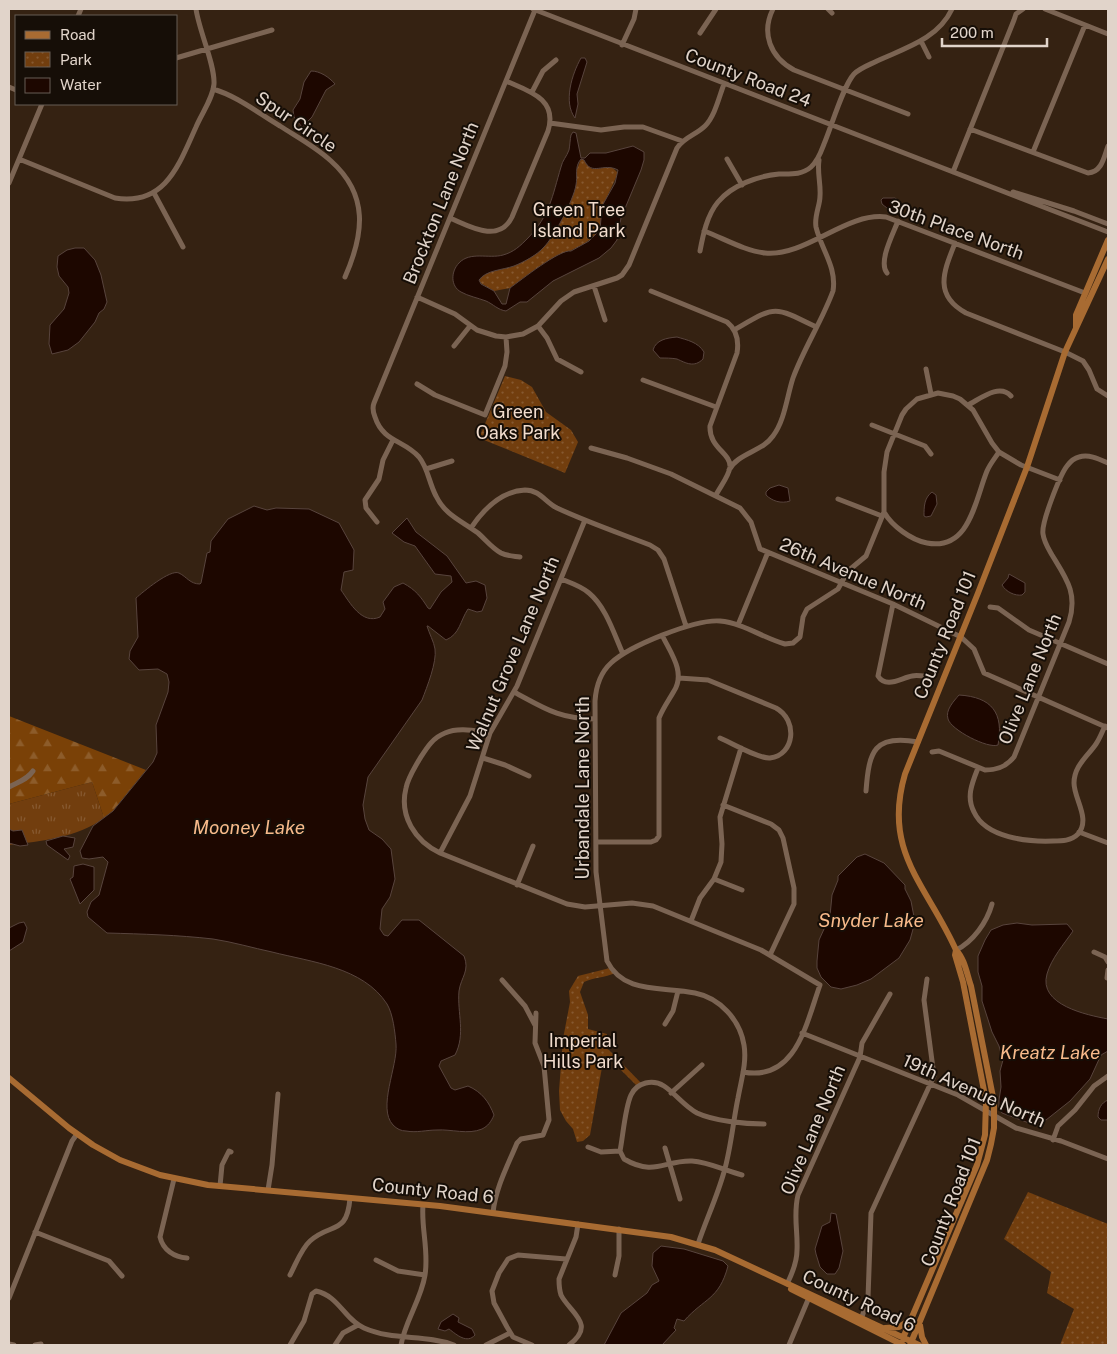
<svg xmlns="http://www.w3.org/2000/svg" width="1117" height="1354" viewBox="0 0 1117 1354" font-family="'Public Sans',sans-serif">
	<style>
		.grass { fill: url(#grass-tufts) }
		.forest { fill: url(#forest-firs) }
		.park { fill: url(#park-dots) }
		.water { fill: #1d0700; stroke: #58443d; fill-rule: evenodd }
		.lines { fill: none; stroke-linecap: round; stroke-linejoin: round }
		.minor { stroke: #7b6453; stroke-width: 5 }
		.major { stroke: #a86b32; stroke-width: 6 }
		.labels { text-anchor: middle; stroke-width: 4; stroke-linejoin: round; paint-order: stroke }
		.street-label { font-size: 18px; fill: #e1d4ca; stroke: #160e07 }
		.park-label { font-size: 18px; fill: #f1dccd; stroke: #160e07 }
		.water-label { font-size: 19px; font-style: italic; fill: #f7b98a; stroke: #160e07 }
	</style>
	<defs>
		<pattern id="grass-tufts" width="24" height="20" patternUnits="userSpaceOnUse" patternTransform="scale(1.25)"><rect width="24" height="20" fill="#723e0e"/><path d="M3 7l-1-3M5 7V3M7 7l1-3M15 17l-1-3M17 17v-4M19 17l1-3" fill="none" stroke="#865930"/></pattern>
		<pattern id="forest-firs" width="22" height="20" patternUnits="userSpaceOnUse" patternTransform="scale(1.25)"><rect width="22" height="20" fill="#7a4107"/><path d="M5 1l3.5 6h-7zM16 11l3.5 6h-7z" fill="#8d5c2a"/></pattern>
		<pattern id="park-dots" width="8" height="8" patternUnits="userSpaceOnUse" patternTransform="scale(1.25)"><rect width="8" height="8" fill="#723e0e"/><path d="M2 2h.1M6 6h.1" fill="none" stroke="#865930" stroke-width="1.8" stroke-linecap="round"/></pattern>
	</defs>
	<rect width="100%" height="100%" fill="#352212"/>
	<!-- grass -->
	<path class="grass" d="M92,782l12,36c-27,20 -63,23 -95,27v-41z"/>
	<!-- forest -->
	<path class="forest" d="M9,716l137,54 -33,41 -9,7 -12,-36 -83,22z"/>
	<!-- park -->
	<path class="park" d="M581,159h3l8,10 20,-2 6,6 -11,24 -9,36 -14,11 -41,20 -33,24 -16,3 -15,-9 3,-7 66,-32z
		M505,376l16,4 11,7 14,25 25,18 7,12 -13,31 -86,-35z
		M610,968l5,5c-10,5 -21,4 -31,9l-4,10 8,23v14l19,5 -2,14 4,2 33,34 -4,3 -31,-31h-3l-14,79 -7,6 -6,1 -4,-13 -7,-8 -6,-11 -1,-19 4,-52 7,-37 -1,-11 9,-15z
		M1028,1192l80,32v121h-48l14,-36 -27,-16 4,-21 -47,-33z"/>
	<!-- water -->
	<path class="water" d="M581,58h4l2,4 -10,32 1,10 -3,14c-12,-16 -3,-44 6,-60z
		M311,71c9,0 18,6 24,13l-9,6 -14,27 -10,10 -8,-10 -1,-7 7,-11 4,-17z
		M573,132l3,1 5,25h4l5,-5h16l27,-7 11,6v8l-3,10 -20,48 -4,22 -6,8 -12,10 -46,23 -26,21h-7l-14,9c-8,-1 -13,-7 -20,-10 -8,-3 -18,-5 -25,-9 -11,-6 -10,-21 -2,-29 11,-12 30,-4 44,-8 11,-3 17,-9 25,-17 22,-23 24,-41 33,-71 1,-6 6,-11 8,-17 1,-5 1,-11 2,-15zM581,159l3,1c8,17 19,2 34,10l-3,13 -13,23 -2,24 -11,11 -18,10c-11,-2 -50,29 -61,37l-4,16h-4l-8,-13 -13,-7 -2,-4c7,-10 24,-10 35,-14 10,-4 23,-11 30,-19 10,-10 30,-48 32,-62 2,-9 -2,-18 5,-26z
		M883,198h12l4,3 2,9c-8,3 -13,-1 -19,-6l-1,-4z
		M75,248h9l11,12 6,15 6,27 -3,7 -5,4 -4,9 -16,20 -11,8 -16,4 -3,-10 1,-19 14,-16 5,-16 -1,-6 -9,-11 -2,-9 1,-11 9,-6z
		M677,337c10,3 21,5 27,15l-1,7c-9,9 -17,4 -26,0 -5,-1 -12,-1 -17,-1l-7,-8c3,-10 13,-12 24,-13z
		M779,485l9,3 2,13c-9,3 -18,0 -24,-6v-3l4,-4z
		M932,492l4,3 1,9 -6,12 -5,1 -2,-1c0,-9 0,-18 8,-24z
		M254,506l13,4 9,-2 33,1 30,14 15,27 -1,20 -9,2 -3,18c9,13 21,35 39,27l5,-8 -2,-7 11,-15 9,-4c13,7 18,14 25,25l2,1 11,-17 11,-10 -1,-6 -16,-2 -20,-28 -11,-4 -12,-9 15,-15 9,14 31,24 19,27 10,-2 9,4 2,13 -5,13 -5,1 -9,-3c-8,12 -8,25 -22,31l-18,-14h-1c2,7 7,16 8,23 2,13 -8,38 -13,51l-54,77 -5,28 2,14 4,11 13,9 9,10 4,30 -5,18 -8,12 -2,20 4,6 4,1 14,-16h17l45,36c6,15 -3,21 -5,35 -2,22 7,43 -4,64l-14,6 -2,5 12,22 4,2 13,-4c14,6 21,16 26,29 -3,7 -6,11 -12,14 -14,6 -31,0 -45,1 -11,0 -20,3 -31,1 -5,0 -9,-2 -13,-6 -16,-17 5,-59 3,-81 -1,-12 -3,-30 -9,-40 -24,-37 -76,-42 -115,-52 -19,-4 -39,-10 -59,-13 -35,-4 -71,-5 -106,-6l-19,-16 -1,-5 4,-10 8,-7 9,-33 -5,-5 -14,2 -7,-1 -2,-7 13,-25 20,-15 40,-49 4,-9 -1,-28 12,-33 1,-10 -2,-8 -9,-5 -19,1 -10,-11 1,-8 8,-14 -2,-39c7,-6 34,-29 43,-25 8,4 11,11 21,11l1,-1 6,-30 3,-1 1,-11 17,-22z
		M1009,574l16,9v9l-3,3c-7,1 -16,-3 -20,-10l6,-7z
		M959,695c33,2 45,18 39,50 -10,4 -47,-15 -50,-26 -3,-9 6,-18 11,-24z
		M9,829l4,2 9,-1 6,15 -8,1 -11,-3z
		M63,836l12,2 -2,9 -9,2 6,7 -2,4 -21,-15 -1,-4z
		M865,854l19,9 21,22v4l6,12 4,21 -5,18 -11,18 -28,21 -14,6 -16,4 -10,-2 -10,-10 -4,-9v-7l2,-21 11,-24 2,-21 6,-15v-4l19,-19z
		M83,864l11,3v23l-14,14 -10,-25 3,-2 1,-11z
		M24,922l3,6 -4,14 -14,9v-23l10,-5z
		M1017,923l15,2 35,-1 6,7c-9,13 -22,28 -26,43 -9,31 40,41 61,45v32l-7,4 -11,24 -20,22 -24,19 -17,3 -27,-10 -3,-5v-8l2,-13 -1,-16 3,-11 -4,-14 -7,-14 -10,-31v-15l-4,-14v-16l7,-16 6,-10 12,-5z
		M1108,1100v20h-7l-3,-3c0,-8 3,-14 10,-17z
		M831,1213l5,1 7,37 -4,17 -4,6h-8l-7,-7 -4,-13 -1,-5 7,-23 8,-4z
		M661,1246l23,3 39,12 5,5c-9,34 -24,32 -44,55l-7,-2 -3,9 2,2 -14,15h-58l17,-32 26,-20 5,-8 7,-4 -7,-15 1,-13z
		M453,1314l6,4 -1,4 14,7 3,6c-8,9 -18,0 -26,-6l-4,2 -7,-2 3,-7z"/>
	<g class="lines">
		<!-- minor -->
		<path class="minor" d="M533,9l575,223
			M773,9c-12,24 -3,48 21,61l114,44
			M828,9l4,4
			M1045,9l63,25
			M78,16l3,-7
			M700,33l16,-24
			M921,41l8,16
			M622,45l12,-26 2,-10
			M176,58l96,-28
			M9,87l7,3
			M213,89c24,7 45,24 67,37 17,11 36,21 51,35 38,34 33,73 14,116
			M532,92l11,-21 13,-11
			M550,123l51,7 23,-3h19l39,14
			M970,129l118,44c14,-1 16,-16 20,-27
			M1033,152l52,-127
			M19,159l96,39c51,8 64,-34 81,-71 6,-14 17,-29 18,-43 1,-20 -15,-53 -18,-75
			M727,159l15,26
			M953,172l61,-152 2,-6 7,-5
			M9,183l33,-79
			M1013,192l61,19 34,13
			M154,193l29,54
			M450,218c19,8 49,26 62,-1l36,-86c10,-32 -19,-40 -42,-50
			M704,231c19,7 41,20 61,22 41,4 81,-41 121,-36l199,76
			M955,243c-11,28 -22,52 11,70l99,39 18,9 6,9 8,19 11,7
			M700,251c3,-16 7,-36 18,-49 14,-17 40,-26 61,-28 12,0 23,1 32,-7 7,-6 10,-15 13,-23 7,-16 19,-58 30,-70 6,-6 15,-9 23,-13 28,-13 61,-22 75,-52
			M887,273c-9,-11 6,-39 11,-52
			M594,286l11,34
			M651,291l76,31c10,8 12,19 10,31l-27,73c-1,22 21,27 20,41 -1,9 -10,20 -14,28
			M417,297l38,17 22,16 19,6 10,1 17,-3 15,-8 23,-25 13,-9 43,-14 5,-3 7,-10 48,-117c7,-11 19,-13 28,-22 10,-10 14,-29 19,-42
			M538,326l9,12 10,21 24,13
			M734,330c42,-24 38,-25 82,-3
			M454,346l16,-20
			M926,369l5,25
			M643,380l73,27
			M417,384l18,11 50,20 20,-49 2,-14 -1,-15
			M968,405c12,-6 31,-22 43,-9
			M872,425l53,21 6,8
			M591,448l36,10 44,16 69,34 11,14 9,27 133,55 68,33 13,12 10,24 124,55
			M426,469l26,-8
			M729,470c9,-17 33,-18 44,-34 12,-16 14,-40 20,-58 11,-30 29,-57 40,-87 4,-24 -12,-42 -17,-64 -2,-11 4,-21 4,-31 1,-12 -3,-23 -1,-36
			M838,499l44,17
			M884,512c8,14 27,28 43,31 43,8 48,-43 60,-72 3,-7 8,-13 12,-19
			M377,522l-11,-14 -1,-8 14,-21 4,-19 10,-20
			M471,528c12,-18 30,-37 54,-38 15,0 20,12 32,18 30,14 62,25 93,37l8,5 6,9 22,67
			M520,557c-7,-1 -13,-1 -19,-4 -9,-5 -15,-13 -23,-20 -16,-12 -33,-18 -42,-37 -7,-13 -8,-28 -17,-39 -15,-17 -36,-15 -44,-40 -2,-5 -3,-9 -1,-14l161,-393
			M561,579c10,4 20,7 28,14 17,14 25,41 34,61
			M893,604l-15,72c8,13 23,2 34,0 4,-1 9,0 13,0
			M990,607l8,1 31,22 79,34
			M738,625l30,-73
			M679,678l29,2 68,28c22,12 19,47 -6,50 -11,1 -38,-15 -50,-20
			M514,692c30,16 45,27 81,27
			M490,733c-15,-2 -31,-6 -45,0 -13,5 -19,16 -26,27 -5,9 -11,18 -13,28 -7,28 9,53 34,65l127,51 18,3 47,-4 21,3 108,44 59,35c-14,39 -24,97 -77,87
			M932,752l7,-1 46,19c12,0 21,-3 29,-13l55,-135c9,-29 -3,-44 -17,-67 -4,-7 -8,-13 -9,-21 -2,-11 17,-59 24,-68 3,-4 7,-8 12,-9 10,-3 20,2 29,6
			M483,758l22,7 24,11
			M978,768c-6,15 -12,29 -4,44 12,26 54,30 79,29 9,0 18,0 25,-7 13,-15 -4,-35 -4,-51 0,-17 13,-26 22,-39 4,-6 6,-12 9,-18
			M9,787c9,-5 18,-7 24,-16
			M866,791c3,-40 8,-57 52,-49
			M723,805l48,19 8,6 4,8 11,50v16l-24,51
			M1079,832l29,11
			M596,842h55l5,-2 3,-4v-118c4,-10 10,-18 15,-27 12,-19 -4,-39 -12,-56
			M440,853l30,-57 20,-63 27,-47 68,-166
			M714,879l28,11
			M517,885l16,-39
			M691,921l9,-23 14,-19 7,-17 1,-18 -2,-27 21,-69
			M956,950c17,-8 31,-28 36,-46
			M1094,952l11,5 3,5
			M1107,978l1,-8
			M502,980l23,26 10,19
			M665,1024l8,-13 5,-20
			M802,1033l156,62 58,33 45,13 47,18
			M671,1093l31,-28
			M1053,1140l5,-14 17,-16 19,-24 14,-10
			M588,1147l13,5 19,-1
			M665,1148l15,51
			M620,1151c3,-15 5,-43 11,-56 6,-13 22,-16 33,-9 12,8 20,20 33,27 17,8 48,11 67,11
			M620,1151l4,8c31,18 40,1 68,2 17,1 34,10 50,14
			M174,1179l-14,58c3,13 14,20 27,21
			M220,1186l2,-21 7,-14 2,1
			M268,1190l4,-25 6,-71
			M493,1213c2,-24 15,-48 24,-70l4,-4 22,-4 6,-15 -5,-54 -9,-23 1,-30
			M35,1232l74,29 13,15
			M698,1244c8,-24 19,-47 26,-72 7,-24 9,-50 14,-74 3,-17 9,-36 6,-53 -4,-25 -24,-47 -49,-52 -32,-7 -71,2 -88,-32l-11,-89 -1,-171c1,-14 5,-28 16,-38 18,-17 84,-44 109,-42 23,2 43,17 65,23l8,-1 7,-6 3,-20 4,-8 31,-20 10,-18 18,-15 18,-44v-40l3,-20 15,-37 4,-6 11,-10 21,-6 15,3 7,3 13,11 19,33 7,9 22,13 39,15
			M376,1260l22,11 27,4
			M290,1275c6,-11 11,-26 20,-34 21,-19 37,-5 40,-43
			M615,1275l4,-19v-27
			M787,1284c5,-10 10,-22 10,-34 1,-19 -4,-35 1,-55l62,-138 2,-14 28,-49
			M9,1298l63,-157 5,-7
			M861,1320l7,-22 3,-85 63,-137 -10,-76 3,-21
			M9,1344l5,1
			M35,1345l6,-1
			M290,1345l14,-24 8,-27 4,-3c23,5 28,28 48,37 29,13 61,6 90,17
			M335,1345l8,-12 15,-8
			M401,1345c4,-24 20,-45 24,-70 4,-24 -4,-47 -2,-70
			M486,1345l24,-12
			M532,1345l-19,-8 -6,-10 -13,-24 -2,-12 7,-18 9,-14 10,-4 48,4
			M569,1345c28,-21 1,-32 -8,-50 -2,-6 -2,-11 -2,-16l17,-42 2,-13
			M789,1345l21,-50"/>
		<!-- major -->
		<path class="major" d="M1076,327v-12l32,-75
			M9,1078l60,50 24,17 27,15 40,15 48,10 232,21 231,31 44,13 204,95
			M791,1289l112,56
			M920,1325l2,12 4,8
			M885,1328l14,-1 11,-7
			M900,1345l77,-180 8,-30 1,-34 -23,-119 -8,-27 1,-5
			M910,1345l77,-185 4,-16 3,-16v-26l-23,-116c-4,-11 -6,-27 -15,-36 -29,-65 -74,-98 -51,-176l73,-181 49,-126 38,-115 43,-93"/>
	</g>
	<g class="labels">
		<!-- street labels -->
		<g class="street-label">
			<text transform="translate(748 78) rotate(21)" y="6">County Road 24</text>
			<text transform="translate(296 122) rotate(34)" y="6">Spur Circle</text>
			<text transform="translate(441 203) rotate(-68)" y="6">Brockton Lane North</text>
			<text transform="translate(956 230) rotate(20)" y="6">30th Place North</text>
			<text transform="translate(853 574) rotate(23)" y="6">26th Avenue North</text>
			<text transform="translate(945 635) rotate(-68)" y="6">County Road 101</text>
			<text transform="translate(513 654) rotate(-67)" y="6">Walnut Grove Lane North</text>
			<text transform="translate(1030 679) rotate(-68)" y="6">Olive Lane North</text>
			<text transform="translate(583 788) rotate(-90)" y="6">Urbandale Lane North</text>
			<text transform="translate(974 1091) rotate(24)" y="6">19th Avenue North</text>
			<text transform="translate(813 1130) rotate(-67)" y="6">Olive Lane North</text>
			<text transform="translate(433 1191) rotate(6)" y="6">County Road 6</text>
			<text transform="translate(951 1202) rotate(-69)" y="6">County Road 101</text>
			<text transform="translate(859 1301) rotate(25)" y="6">County Road 6</text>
		</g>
		<!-- park labels -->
		<g class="park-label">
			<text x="579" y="216">Green Tree<tspan x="579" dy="21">Island Park</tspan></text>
			<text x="518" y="418">Green<tspan x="518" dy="21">Oaks Park</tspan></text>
			<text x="583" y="1047">Imperial<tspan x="583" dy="21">Hills Park</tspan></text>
		</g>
		<!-- water labels -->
		<g class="water-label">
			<text x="249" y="834">Mooney Lake</text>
			<text x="871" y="927">Snyder Lake</text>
			<text x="1050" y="1059">Kreatz Lake</text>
		</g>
	</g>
	<!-- border -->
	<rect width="1117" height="1354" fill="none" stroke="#e1d4ca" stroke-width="20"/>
	<!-- legend -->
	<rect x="15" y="15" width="162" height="90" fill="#160e07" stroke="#675d55"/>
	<rect x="25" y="31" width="25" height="8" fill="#a86b32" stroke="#675d55"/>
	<text x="60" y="40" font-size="15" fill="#e1d4ca">Road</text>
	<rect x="25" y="52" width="25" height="15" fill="url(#park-dots)" stroke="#675d55"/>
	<text x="60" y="65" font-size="15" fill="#e1d4ca">Park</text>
	<rect x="25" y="78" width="25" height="15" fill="#1d0700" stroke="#675d55"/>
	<text x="60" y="90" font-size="15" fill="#e1d4ca">Water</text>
	<!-- scale -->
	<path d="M942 38v8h105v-8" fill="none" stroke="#e1d4ca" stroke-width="2.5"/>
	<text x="950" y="38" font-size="15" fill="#e1d4ca" stroke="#160e07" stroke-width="4" paint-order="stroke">200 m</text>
</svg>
